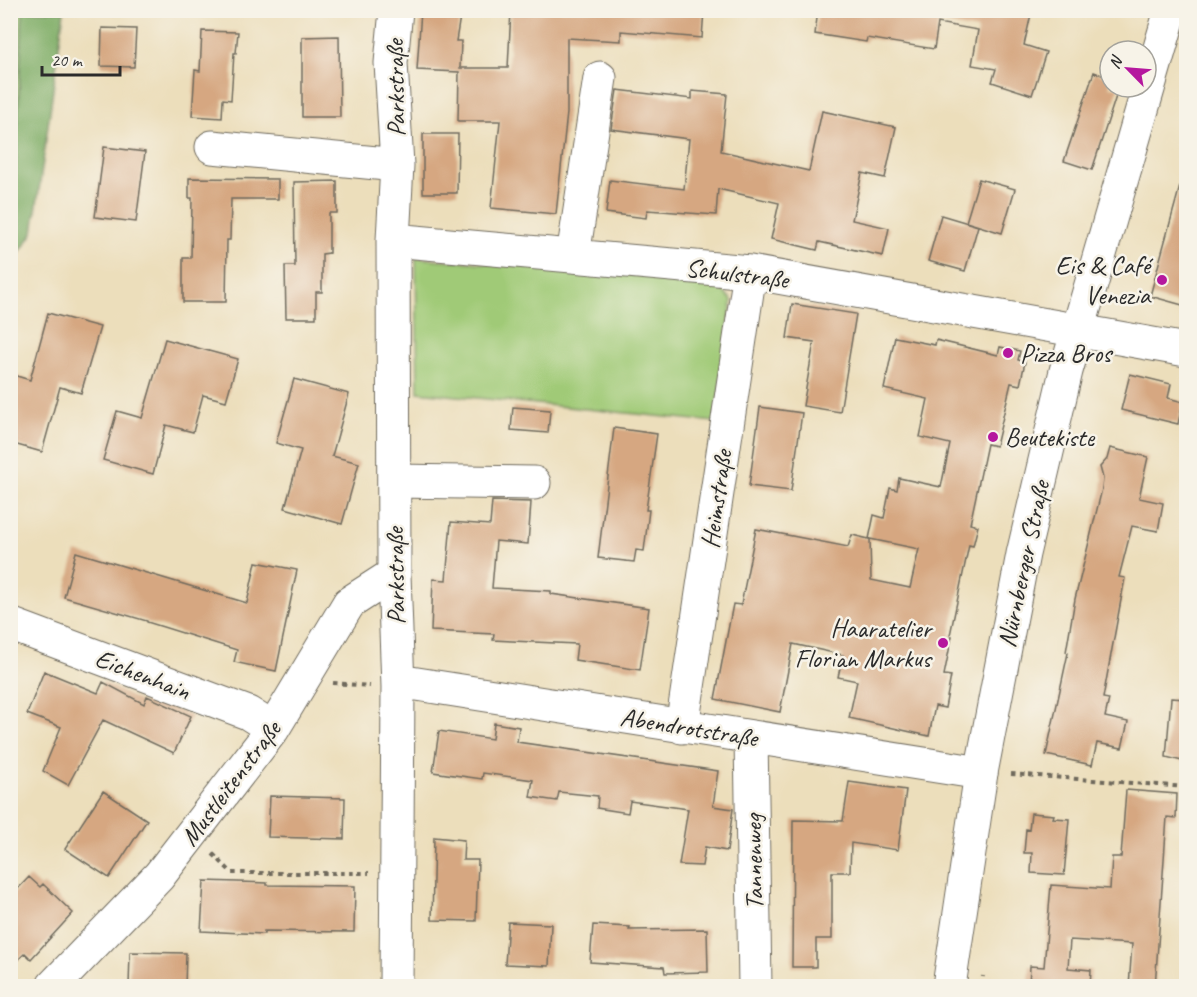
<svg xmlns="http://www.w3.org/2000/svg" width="1197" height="997" viewBox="0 0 1197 997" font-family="Caveat,sans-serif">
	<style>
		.green { fill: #a0ca77; stroke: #667a51; stroke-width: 1.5 }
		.forest { fill: #80ae68; stroke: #566c4a; stroke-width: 1.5 }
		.building { fill: #d6a781; fill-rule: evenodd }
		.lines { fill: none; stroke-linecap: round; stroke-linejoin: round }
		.minor-casing { stroke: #6f6a5d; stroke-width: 35 }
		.major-casing { stroke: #6f6a5d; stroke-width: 35 }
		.path { stroke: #6f6a5d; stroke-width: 4; stroke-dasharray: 4.5 4.5; stroke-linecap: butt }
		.minor { stroke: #fff; stroke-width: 33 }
		.major { stroke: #fff; stroke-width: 33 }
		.poi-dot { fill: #b5179e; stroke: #f7f3e8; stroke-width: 2 }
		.labels { text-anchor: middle; stroke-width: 5; stroke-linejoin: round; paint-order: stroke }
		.street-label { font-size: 26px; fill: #2b2b2b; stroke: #f7f3e8 }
		.poi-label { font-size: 26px; fill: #2b2b2b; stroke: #f7f3e8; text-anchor: end }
	</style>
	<rect width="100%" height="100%" fill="#f7f3e8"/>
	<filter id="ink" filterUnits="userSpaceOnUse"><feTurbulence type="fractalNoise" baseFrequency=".0167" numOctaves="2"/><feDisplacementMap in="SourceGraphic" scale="12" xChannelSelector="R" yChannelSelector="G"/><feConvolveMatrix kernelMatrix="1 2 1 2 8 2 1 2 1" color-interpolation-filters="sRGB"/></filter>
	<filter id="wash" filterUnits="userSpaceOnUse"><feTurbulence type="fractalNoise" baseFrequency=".008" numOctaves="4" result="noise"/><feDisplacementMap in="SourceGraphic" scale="24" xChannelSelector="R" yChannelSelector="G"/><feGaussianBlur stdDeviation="1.35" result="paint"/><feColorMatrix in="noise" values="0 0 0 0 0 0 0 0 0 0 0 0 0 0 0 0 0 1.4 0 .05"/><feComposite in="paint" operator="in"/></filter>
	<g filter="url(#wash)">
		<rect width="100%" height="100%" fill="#ecdebb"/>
		<!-- green -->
		<path class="green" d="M11,11h12l-12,229z
			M416,258l297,23 19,19 -17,122 -297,-30z"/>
		<!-- forest -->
		<path class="forest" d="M23,11h41l-31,222 -22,32z"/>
		<g id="blocks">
			<!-- building -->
			<path class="building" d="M421,10h40l-5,31h5l-1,27h48l3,-58h193l-2,28 -81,-7v10l-54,-3v75l-11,101 -65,-6 9,-87h-42l1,-49 -42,-2z
				M818,10h214l-8,35 22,7 -14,43 -40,-13 4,-13 -24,-4 6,-35 -40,-7 -4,26 -67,-11 -1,4 -51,-8z
				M102,28l34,1 -2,38 -33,-1z
				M202,31l36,1 -2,21h-2l-3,47 -8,-1 -1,19 -30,-2 3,-46 5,1z
				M339,36l1,81h-38v-80z
				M1094,72l16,6v9h9l-27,83 -28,-9z
				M617,90l75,9v-8l35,3 -6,57 88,20 13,-60 74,16 -11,51 -23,-5 -10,47 37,8 -6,28 -64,-14 -2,8 -46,-11 8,-36 -61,-14 -2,26 -69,-5 -1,8 -40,-5 4,-33 74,9 5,-50 -78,-10z
				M423,134h35l-1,59h-34z
				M104,147l41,5 -9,70 -41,-5z
				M189,178l89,1v20h-47l-1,41h-3l-1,62h-43v-44h8l1,-60h-3z
				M979,179l36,10 -13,44 -36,-11z
				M337,181v32h-8v40l-7,1v38h-6v26h-30l-1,-52h10l-1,-84z
				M1180,186l6,1v119l-36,-10z
				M941,215l37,11 -13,45 -37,-10z
				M792,304l64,10 -16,98 -37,-6 11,-64 -27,-4z
				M48,313l52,14 -19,66 -21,-6 -18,65 -32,-9v-69l20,6z
				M895,337l40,8 1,-5 62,15 2,-8 20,4 -2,9 7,2 -5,23 -9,-2 -15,63 -9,-2 -17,80 8,2 -5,20 -4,-1 -19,90 2,1 -8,39 7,1 -6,32 -10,-2 -6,30 -80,-18 8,-37 -19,-4 5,-22 -50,-11 -13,68 -65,-13 18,-95 8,1 15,-76 92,18 4,-12 17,4 5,-24 10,3 6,-30 7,2 2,-12 42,9 9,-43 -30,-7 8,-38 -44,-10zM870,539l49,10 -9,39 -39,-8z
				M165,339l73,20 -12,42 -23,-6 -10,37 -27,-7 -13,49 -50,-14 14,-49 25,7z
				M1130,374l41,10 -3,14 15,4 -5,22 -57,-14z
				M294,379l55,15 -17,62 27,7 -17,61 -57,-16 16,-58 -25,-7z
				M513,407l37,3 -2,23 -37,-3z
				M760,407l42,6 -11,78 -42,-5z
				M614,428l43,6 -11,76h3l-5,41 -8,-1 -2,12 -36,-4z
				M1110,448l38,9 -9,41 24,5 -5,28 -26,-5 -13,51 6,1 -22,120 6,1 -4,18 23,5 -6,26 -25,-5 -5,22 -46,-10 22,-102 -2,-1 9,-53 27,-110 1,-11 -3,-11 7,-8z
				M492,501l39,1 -3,42 -32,-3 -4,47 59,3v3l98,14 -9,62 -65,-10 2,-16 -84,-4 1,-6 -63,-3 2,-52 13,1 5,-58 39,3z
				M76,552l171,51 9,-41 41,8 -21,101 -42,-9 3,-12 -90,-28v-1l-83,-24z
				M44,671l54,22 5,-11 41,22 3,-8 44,20 -17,37 -71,-33 -35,65 -25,-14 18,-44 -34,-13z
				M1171,698l15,1v63l-20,-5z
				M494,723l25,4 -2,15 201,29 -5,35 20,3 -6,42 -22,-4 -3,19 -23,-1 9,-56 -58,-8 -2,12 -31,-5 1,-12 -39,-4 -2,9 -27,-4 3,-17 -50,-7 -1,6 -49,-7 6,-41 53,8z
				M849,782l57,8 -8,60 -47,-7 -1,29h-18v67h-16v28h-24l1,-147 50,1z
				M1126,790l51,4 -1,24 -9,-1 -12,170h-26l3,-43 -62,-4 -2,28 23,2 -1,17h-61l1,-21 14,1 7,-82 59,4 2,-32h9z
				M103,791l44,29 -38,58 -44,-29z
				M270,796l75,2 -1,41 -76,-2z
				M1031,813l23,2 -1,3 16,1 -5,56 -33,-2 1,-20h-8l2,-24 3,1z
				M434,837l30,3 -1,20h15l-2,61 -44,-1z
				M29,877l11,10 3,-3 30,29 -42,46 -6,-6 -15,15v-71z
				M204,881l63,2v2l88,1 -1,46 -90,-1v3l-63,-3z
				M508,922l43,2 -2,42 -44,-2z
				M593,925l37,2 -1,3 78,-1 1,43 -43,1 -1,-6 -74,-5z
				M130,952l56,1 -1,34h-56z"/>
		</g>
	</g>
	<g filter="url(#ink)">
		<use href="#blocks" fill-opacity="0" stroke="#6f6a5d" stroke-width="1.5"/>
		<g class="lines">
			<!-- minor casing -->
			<g class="minor-casing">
				<path id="minor" d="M396,10l-5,53 6,102 -4,75 1,334 4,113 -2,299
					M212,147l185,18
					M393,240l357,32 436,78
					M573,256l27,-178
					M394,481l140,2
					M10,624l238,89 25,16
					M398,681l583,92
					M682,727l68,-455
					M751,737l4,249
					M53,986l106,-110 114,-147 76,-126 45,-29"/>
			</g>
			<!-- major casing -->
			<g class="major-casing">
				<path id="major" d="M949,986l32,-213 42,-219 43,-183 105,-361"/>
			</g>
			<!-- path -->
			<path class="path" d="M333,683l37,3
				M1011,774l175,13
				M213,854l19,19h137
				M982,986l1,-10"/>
			<!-- minor -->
			<use href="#minor" class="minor"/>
			<!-- major -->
			<use href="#major" class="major"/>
		</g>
	</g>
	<!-- markers -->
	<g class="poi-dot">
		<circle cx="1162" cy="280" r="6"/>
		<circle cx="1008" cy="353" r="6"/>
		<circle cx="993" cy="437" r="6"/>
		<circle cx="943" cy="643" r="6"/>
	</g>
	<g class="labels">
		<!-- street labels -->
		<g class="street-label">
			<text transform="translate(395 88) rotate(-91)" y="9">Parkstraße</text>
			<text transform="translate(737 273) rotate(7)" y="9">Schulstraße</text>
			<text transform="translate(716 499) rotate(-82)" y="9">Heimstraße</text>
			<text transform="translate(1023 564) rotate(-78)" y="9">Nürnberger Straße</text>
			<text transform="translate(395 576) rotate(-91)" y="9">Parkstraße</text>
			<text transform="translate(143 674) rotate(21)" y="9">Eichenhain</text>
			<text transform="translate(689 727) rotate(9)" y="9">Abendrotstraße</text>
			<text transform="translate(230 783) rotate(-53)" y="9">Mustleitenstraße</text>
			<text transform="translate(753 862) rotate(-91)" y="9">Tannenweg</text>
		</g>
		<!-- poi labels -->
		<g class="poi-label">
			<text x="1150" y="274">Eis &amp; Café<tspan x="1150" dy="30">Venezia</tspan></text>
			<text x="1020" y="362" text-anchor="start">Pizza Bros</text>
			<text x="1005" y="446" text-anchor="start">Beutekiste</text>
			<text x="931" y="637">Haaratelier<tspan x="931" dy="30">Florian Markus</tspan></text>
		</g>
	</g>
	<!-- margin -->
	<rect width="1197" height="997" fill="none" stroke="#f7f3e8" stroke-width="36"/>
	<!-- north arrow -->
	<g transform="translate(1128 69) rotate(295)"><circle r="28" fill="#f7f3e8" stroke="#a5a39c" stroke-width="1.5"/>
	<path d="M0-4.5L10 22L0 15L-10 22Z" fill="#b5179e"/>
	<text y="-9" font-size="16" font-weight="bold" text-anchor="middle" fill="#2b2b2b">N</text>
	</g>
	<!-- scale -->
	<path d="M42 66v9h78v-9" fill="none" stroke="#2b2b2b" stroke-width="3"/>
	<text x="51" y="66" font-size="18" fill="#2b2b2b" stroke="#f7f3e8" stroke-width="4.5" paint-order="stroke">20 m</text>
</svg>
